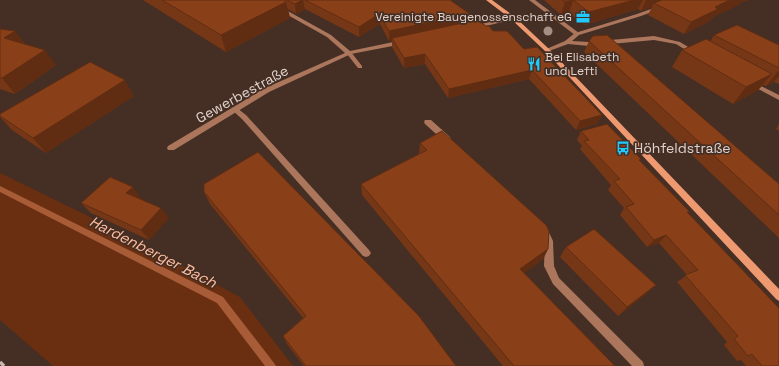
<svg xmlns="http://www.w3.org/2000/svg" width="779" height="366" viewBox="0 0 779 366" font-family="'Space Grotesk',sans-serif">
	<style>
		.green { fill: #692f10 }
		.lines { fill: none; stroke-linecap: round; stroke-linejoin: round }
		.stream { fill: #a75c37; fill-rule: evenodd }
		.service { fill: #ab765c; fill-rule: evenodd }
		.minor { fill: #ab765c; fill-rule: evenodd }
		.secondary { fill: #ee9970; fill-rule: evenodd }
		.rail { stroke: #c7b7b0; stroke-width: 3.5; stroke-dasharray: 7 3.5; stroke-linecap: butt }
		.tree { fill: #a58f85 }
		.wall { fill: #763716 }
		.shaded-wall { fill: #602d12 }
		.building { fill: #894019; stroke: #602d12 }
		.labels { text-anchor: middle; stroke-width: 3.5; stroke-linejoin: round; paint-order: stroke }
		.far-poi-label { font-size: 12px; fill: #e0d2cb; stroke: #452e24; text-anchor: end }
		.street-label { font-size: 14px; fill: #e0d2cb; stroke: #452e24 }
		.poi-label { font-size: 14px; fill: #e0d2cb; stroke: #452e24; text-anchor: start }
		.water-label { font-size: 15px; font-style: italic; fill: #febea0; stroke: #452e24 }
	</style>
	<rect width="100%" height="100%" fill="#452e24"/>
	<!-- green -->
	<path class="green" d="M0,173l86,42 154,82 53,69h-240l-53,-46z"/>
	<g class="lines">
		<!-- stream -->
		<path class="stream" d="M0,186l223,111 51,66 2,3h-11l-48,-63 -217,-111z"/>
		<!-- service -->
		<path class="service" d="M529,0h6l44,33v2h-4z
			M349,51l2,1 11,14v2h-4l-11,-14v-2z
			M233,108h4l9,7 123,135 2,3 -2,3 -3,1 -3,-1 -121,-137 -10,-9z
			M425,120h6l19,17 1,2 -1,2h-6l-19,-17 -1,-2z
			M544,227l3,1 6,13 1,25 5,12 84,84 1,4h-12l-79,-82 -9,-18 1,-25 -5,-10 1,-3z"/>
		<!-- minor -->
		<path class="minor" d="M261,0h7l63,35 19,16 53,-11 3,2 -3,2 -52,10 -82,38 -95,58h-6l-1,-2 1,-2 97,-58 80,-35 -18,-16z
			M676,0h8l-43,16 -62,19 -7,6 17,1 65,-6 26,6 18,11v2h-4l-18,-11 -22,-4 -65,6 -21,-2 -19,7h-4l-1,-1 21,-9 10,-8 62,-19z
			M513,16l2,1v2l-42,10 -3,-2z
			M751,81l28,14v5l-30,-16 -1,-1z"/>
		<!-- secondary -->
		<path class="secondary" d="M486,0h6l23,17 34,32 230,240v12l-3,-2 -231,-248 -34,-32z"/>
		<!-- rail -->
		<path class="rail" d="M0,362l4,4"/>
	</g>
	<!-- trees -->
	<circle class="tree" cx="548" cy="31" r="4.5"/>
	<!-- wall -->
	<path class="wall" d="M143,0h307l20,14 -1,8 24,9 31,18 78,66 -5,9 -21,6 -47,-51 -81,19 -23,-34 -21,4 -12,-21v-7l-3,1 -9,-17 -21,13 -54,-28 -9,5 -8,-5 2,9 -64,34z
		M544,0h205l-8,2 -1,2 -27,13 -3,4 -26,13 -36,-19 4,-8 -11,4 -3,-2 -53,16 -16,-12 -8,2z
		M0,29l15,2 10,13 31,21 -41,29 -15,-5z
		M714,35l65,10v39l-5,-2 -8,4 -3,-1 -5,5 -25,14 -61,-37 10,-17 28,-8z
		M589,41l190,143v54l-195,-186z
		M134,96l-88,57 -34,-23 -12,-13v-3z
		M779,124v7l-3,-2z
		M581,131l60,28 -1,2 49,50 -1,2 91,153h-33l-5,-6 -4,1 -13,-16 3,-3 -50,-60 10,-7 -28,-32 -12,4 -27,-32 4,-7 -16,-18 3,-5 -31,-36 2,-3 -5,-6z
		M420,143l128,106 -5,10 -19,14 91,93h-112l-141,-171 -1,-11 58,-30z
		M204,192l252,174h-152l-17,-22 -4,-8 20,-18 -93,-114z
		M140,198l29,20 -20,22 -58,-27 -10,-10 60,-5z
		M566,247l80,47 -28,22 -58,-59z"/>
	<!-- shaded-wall -->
	<path class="shaded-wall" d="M302,0h1l2,9 -9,5 -1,-10z
		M573,0l-4,13 -8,2 4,-13z
		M634,0h9l-5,9 -53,16 4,-13z
		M646,0h26l-18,3 -2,4 -11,4z
		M730,0h19l-8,2 -1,2 -27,13 -3,4 -26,13 7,-12 24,-15z
		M286,2l4,16 -64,34 -5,-17z
		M379,14l1,10 -21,13v-10z
		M470,14l-1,10 -77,14v2l-3,1v-10z
		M15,31l11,15 -22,-8z
		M45,50l11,15 -41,29 -13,-16z
		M425,54v10l-21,4v-10z
		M532,70l-3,9 -81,19 1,-9z
		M779,70v6l-5,6 -8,4z
		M772,74l-14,16 -25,14 13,-17z
		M125,80l9,16 -88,57 -13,-15z
		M602,115l-5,9 -21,6 4,-9z
		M133,187l8,11 -6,5 -9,-10z
		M161,208l8,10 -20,22 -8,-10z
		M666,235l-7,8 -12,4 7,-7z
		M548,249l-5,10 -27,20 4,-10z
		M656,285l-10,9 -28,22 9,-9z"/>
	<!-- building -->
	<path class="building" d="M162,0h122l2,2 -65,33z
		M287,0h15l-7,4z
		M305,0h145l20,14 -81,17 -10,-17 -20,13z
		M562,0h72l-45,12 -16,-12 -8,2z
		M662,0h68l-15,7 3,2 -27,13 -37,-19z
		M477,20l9,6h3l4,5h14l17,18 13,-2 65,68 -22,6 -48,-51 -83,19 -24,-35 -21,4 -12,-20z
		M737,25l42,20v23l-65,-33z
		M0,29l15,2 -11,7 41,12 -43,28h-2z
		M607,35l172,149v31l-190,-174 4,-5z
		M706,39l66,35 -26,13 -64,-37z
		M90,62l35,18 -92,58 -33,-22v-2z
		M607,124l34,35 -2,1 50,51 -2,1 92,96v58h-17l-10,-12 -4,2 -14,-17 4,-3 -53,-61 13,-5 -32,-35 -12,5 -28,-33 8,-3 -20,-23 6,-2 -36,-38 5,-1 -8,-9z
		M442,131l104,94 3,6 -1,18 -28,20 95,97h-101l-153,-182 66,-34 -7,-7z
		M258,152l161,164 37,50h-150l-23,-30 23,-20 -102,-124v-8z
		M110,177l23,10 -7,6 35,15 -20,22 -60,-27z
		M594,229l62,56 -29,22 -61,-60z"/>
	<!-- icons -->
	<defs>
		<g id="office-bare" transform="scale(1.08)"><path d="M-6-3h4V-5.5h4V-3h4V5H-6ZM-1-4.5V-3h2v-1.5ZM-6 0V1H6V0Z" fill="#21c9fd" stroke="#452e24" stroke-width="2.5" paint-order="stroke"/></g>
		<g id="restaurant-bare" transform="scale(1.08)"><path d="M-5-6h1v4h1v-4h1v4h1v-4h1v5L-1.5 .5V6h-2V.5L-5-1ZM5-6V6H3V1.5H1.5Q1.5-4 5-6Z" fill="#21c9fd" stroke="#452e24" stroke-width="2.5" paint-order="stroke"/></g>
		<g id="bus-bare" transform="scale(1.08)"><path d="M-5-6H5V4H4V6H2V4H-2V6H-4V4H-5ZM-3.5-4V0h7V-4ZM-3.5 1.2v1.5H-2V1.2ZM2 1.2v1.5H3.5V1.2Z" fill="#21c9fd" stroke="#452e24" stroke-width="2.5" paint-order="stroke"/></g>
	</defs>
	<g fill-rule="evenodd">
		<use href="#office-bare" x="583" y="17"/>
		<use href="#restaurant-bare" x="534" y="64"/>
		<use href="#bus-bare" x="623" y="148"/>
	</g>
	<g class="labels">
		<!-- far-poi labels -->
		<g class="far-poi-label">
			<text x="572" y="21">Vereinigte Baugenossenschaft eG</text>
			<text x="545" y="61" text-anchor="start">Bei Elisabeth<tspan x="545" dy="14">und Lefti</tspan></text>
		</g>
		<!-- street labels -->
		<g class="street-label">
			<text transform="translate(242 94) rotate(-29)" y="5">Gewerbestraße</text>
		</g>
		<!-- poi labels -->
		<g class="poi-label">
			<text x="634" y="153">Höhfeldstraße</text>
		</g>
		<!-- water labels -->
		<g class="water-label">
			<text transform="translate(153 252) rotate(27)" y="5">Hardenberger Bach</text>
		</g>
	</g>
</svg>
